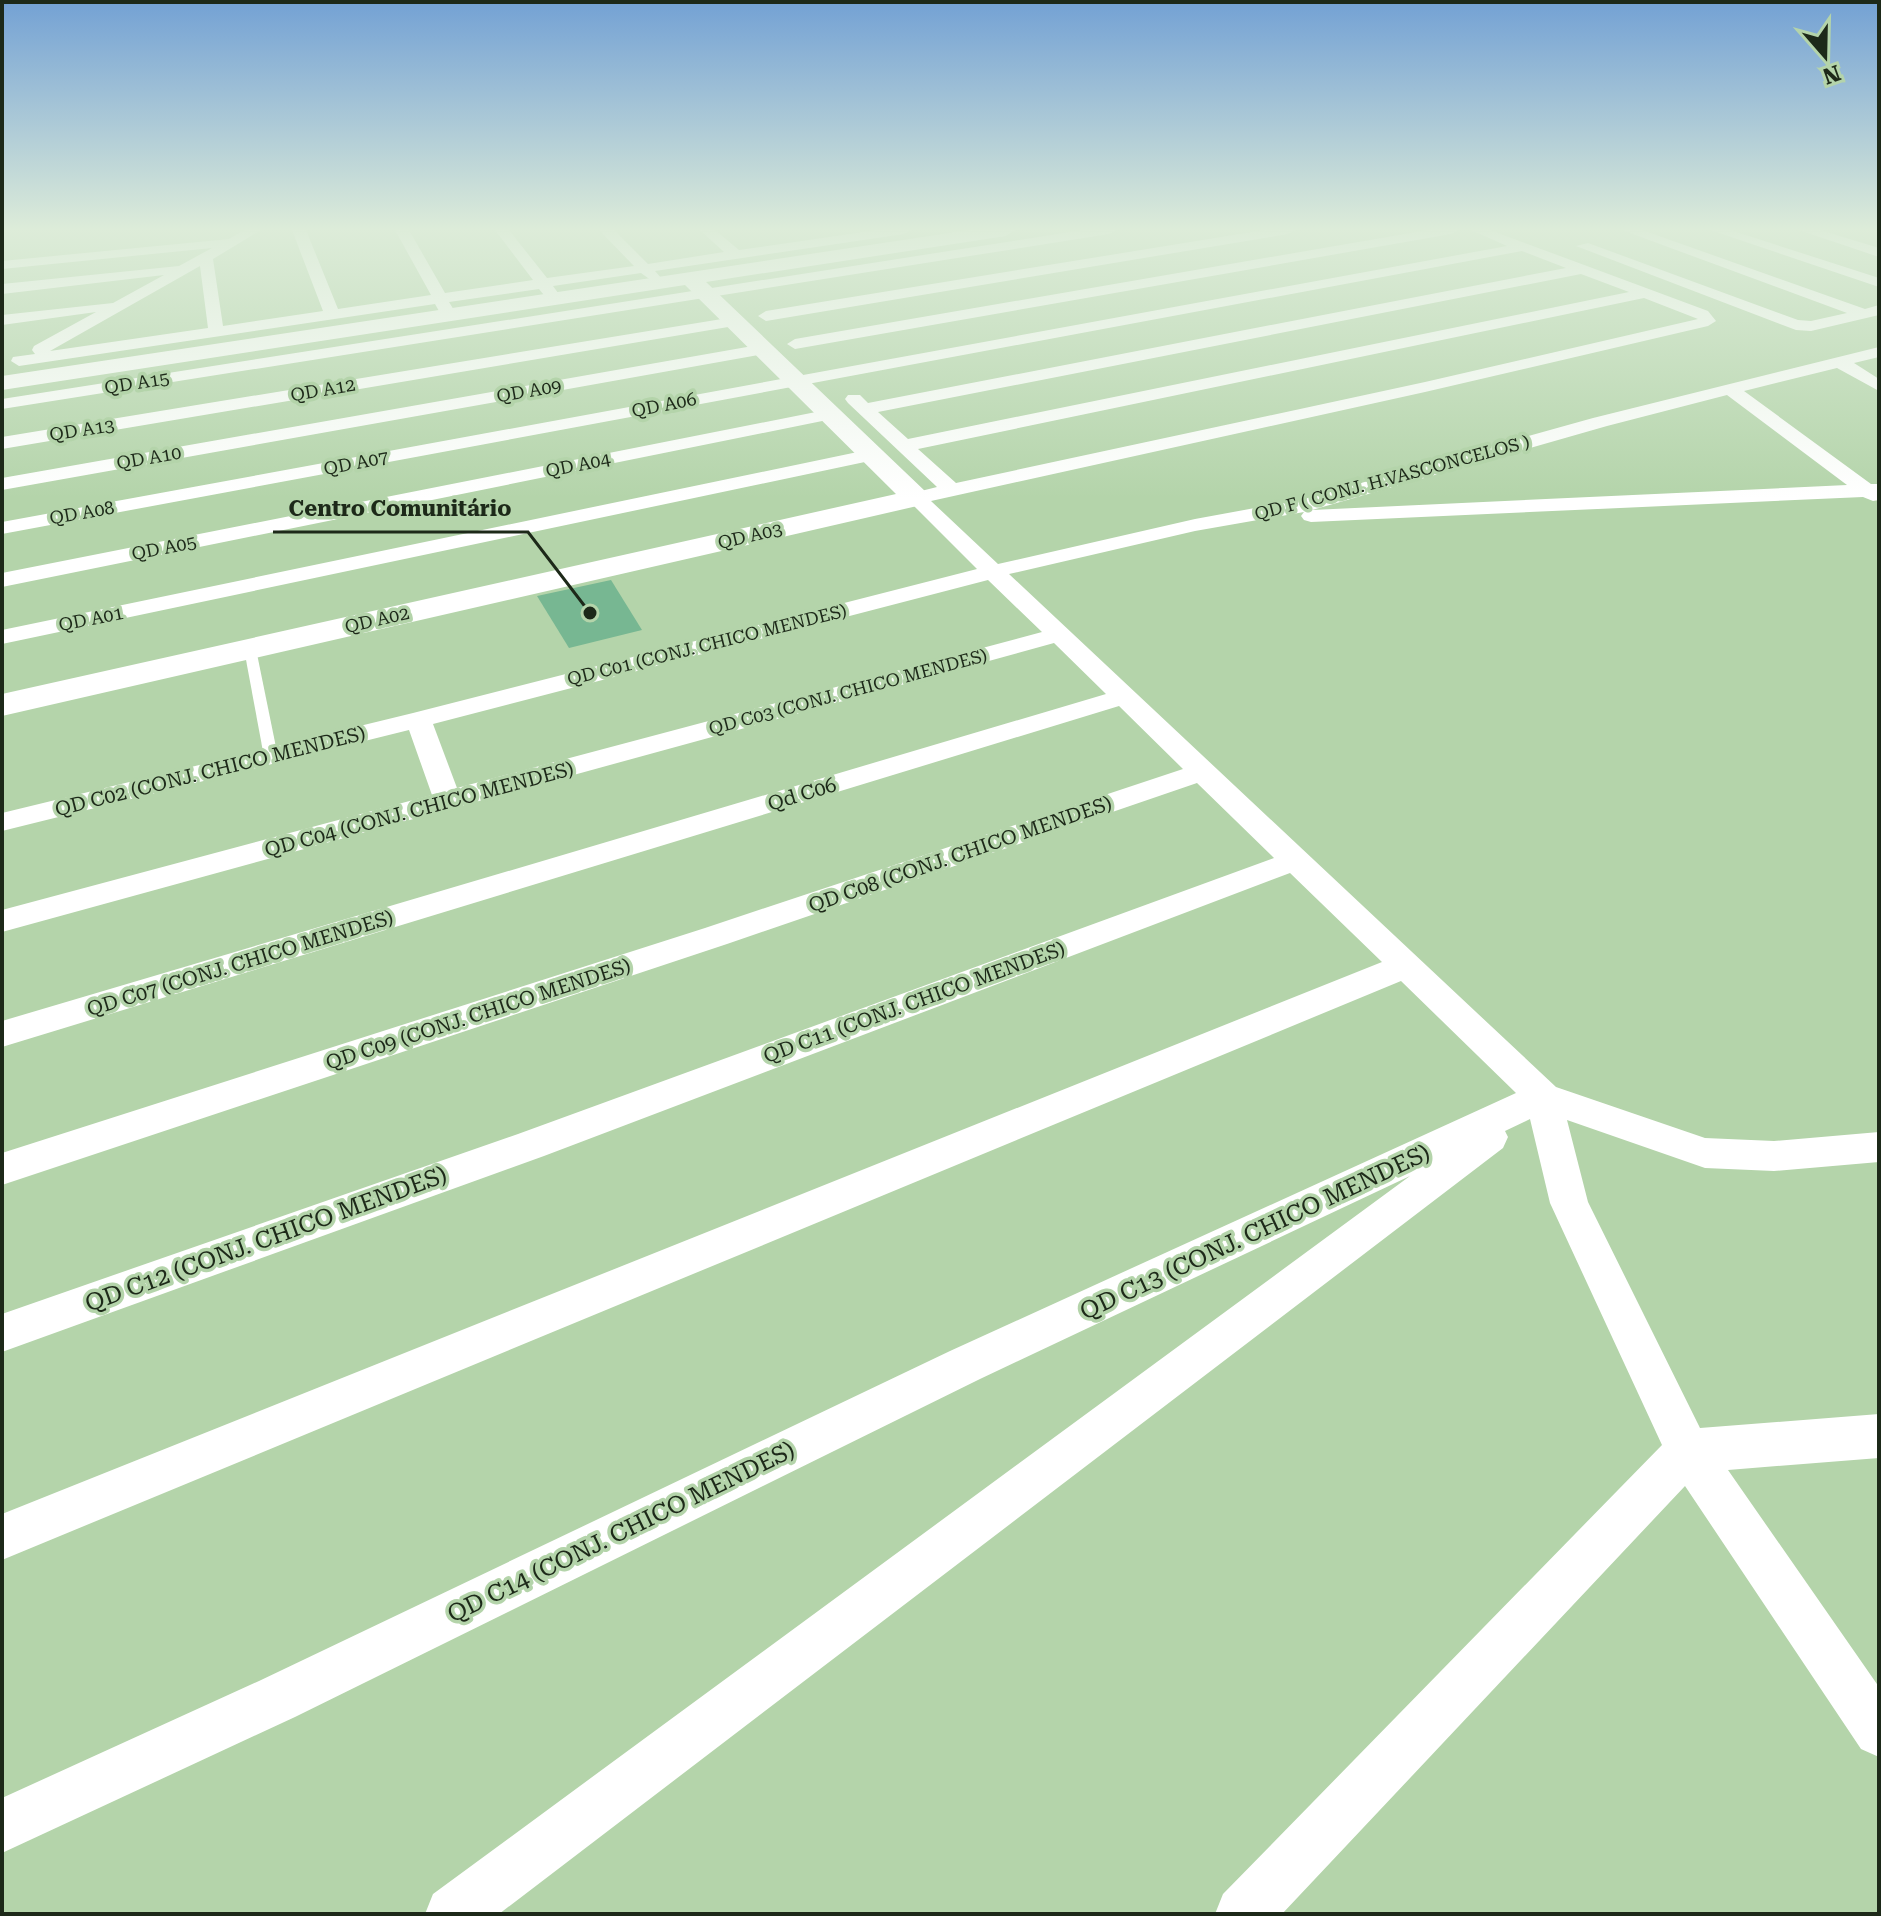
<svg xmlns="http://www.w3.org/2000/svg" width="1881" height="1916" viewBox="0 0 1881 1916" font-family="'Roboto Serif',serif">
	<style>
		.building { fill: #77b792 }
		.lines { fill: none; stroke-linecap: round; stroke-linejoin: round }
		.lane { fill: #fff; fill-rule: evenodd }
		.street { fill: #fff; fill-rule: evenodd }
		.secondary { fill: #fff; fill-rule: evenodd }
		.labels { text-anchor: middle; stroke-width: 7; stroke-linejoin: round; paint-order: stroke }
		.far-street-label { font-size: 18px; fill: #1d2919; stroke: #b4d4aa }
		.street-label { font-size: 20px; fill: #1d2919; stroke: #b4d4aa }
		.near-street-label { font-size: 24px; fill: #1d2919; stroke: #b4d4aa }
		.leader { fill: none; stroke: #1d2919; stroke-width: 3 }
		.callout-dot { fill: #1d2919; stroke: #b4d4aa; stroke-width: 3 }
		.callout-label { font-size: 22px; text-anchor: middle; font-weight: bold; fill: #1d2919; stroke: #b4d4aa; stroke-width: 7; stroke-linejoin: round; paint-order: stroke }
	</style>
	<rect width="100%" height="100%" fill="#b4d4aa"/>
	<!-- building -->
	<path class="building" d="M611,580l31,50 -73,18 -32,-52z"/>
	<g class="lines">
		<!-- lane -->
		<path class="lane" d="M250,645l6,4 22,108 -7,4 -7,-4 -20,-108z"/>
		<!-- street -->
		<path class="street" d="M244,230h17l-48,29 10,67 100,-15 -31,-81h14l32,79 93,-14 -36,-65h14l36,63 88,-13 -38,-50h14l38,48 87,-12 -35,-36h15l34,34 76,-12 -24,-22h15l24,20 138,-20h34l-7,4 -249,37 7,8 -7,4 -14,-10 -88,13 8,11 -8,5 -5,-2 -9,-11 -90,13 8,13 -8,5 -6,-2 -8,-14 -416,62 -8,-5 2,-4 22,-3 -3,-4 2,-4 62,-34 -94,13v-10l111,-12 51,-28 -162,19v-10l177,-18 33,-18 -210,21v-8l227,-22zM200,266l8,62 -158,23z
			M1083,230h33l-7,4 -1107,175v-10z
			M1264,230h31l-7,4 -522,87 -8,-5 8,-5z
			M1428,230h30l-7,4 -656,115 -8,-5 8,-5z
			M1471,230h19l218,81 8,10 -8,5 -283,66 -494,109 67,63 197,-45 109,-20 289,-81 286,-71v10l-25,6 25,16v12l-42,-23 -93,23 127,93h8v16l-6,1 -10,-4 -552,25 -7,-2 -3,-4 3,-4 -109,19 -186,43 547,513 149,51 69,3 105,-9v30l-105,9 -69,-3 -138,-48 21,82 112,226 179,-14v44l-151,12 151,217v70l-18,-8 -176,-263 -403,428h-67l8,-20 439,-449 -112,-242 -20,-84 -25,12 3,6 -5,11 -1004,766h-74l8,-20 977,-718 -430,203 -685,338 -293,136v-55l257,-117 691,-330 566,-258 -115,-112 -1399,579v-46l1380,-552 -92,-89 -746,283 -542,196v-38l516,-180 756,-276 -77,-75 -470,161 -725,241v-32l703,-225 478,-159 -64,-63 -1117,341v-26l1104,-327 -52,-51 -1052,289v-22l430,-115 -23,-65 -407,101v-18l411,-100 564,-144 -71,-71 3,-4 28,-7 -89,-84 -3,-4 3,-4h12l8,8 698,-135 -44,-17 -1520,283v-12l1505,-276zM1581,274l48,18 -721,147 -30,-27zM1644,298l54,21 -273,63 -469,101 -38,-34zM1727,395l120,90 -535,25 295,-84zM988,580l54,52 -585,156 -24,-64z
			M1622,230h20l223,79 14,-4v10l-68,16 -15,-1 -220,-84 12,-3 210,77 13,1 36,-8z
			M1710,230h20l149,48v9z
			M1799,230h21l59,18v9z
			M734,317l8,5 -2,3 -738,124v-12z
			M764,344l8,5 -2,4 -768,137v-12z
			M831,409l9,5 -3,4 -835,169v-14z
			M872,449l7,2 3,4 -3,4 -877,185v-14z"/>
		<!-- secondary -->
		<path class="secondary" d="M969,230h46l-9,6 -300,46 220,210 4,6 -4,6 -924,212v-22l894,-200 -211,-209 -683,105v-14z"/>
	</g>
	<!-- sky -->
	<linearGradient id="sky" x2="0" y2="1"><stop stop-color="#73a1d4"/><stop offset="0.46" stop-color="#ddecd9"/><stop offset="1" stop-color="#ddecd9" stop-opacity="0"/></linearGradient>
	<rect width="1881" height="498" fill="url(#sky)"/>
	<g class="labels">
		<!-- far-street labels -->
		<g class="far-street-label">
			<text transform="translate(137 383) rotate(-9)" y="6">QD A15</text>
			<text transform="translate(323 390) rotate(-10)" y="6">QD A12</text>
			<text transform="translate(529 391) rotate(-10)" y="6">QD A09</text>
			<text transform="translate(664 405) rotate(-11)" y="6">QD A06</text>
			<text transform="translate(82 430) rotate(-9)" y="6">QD A13</text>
			<text transform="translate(149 458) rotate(-10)" y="6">QD A10</text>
			<text transform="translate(356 463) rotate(-11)" y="6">QD A07</text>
			<text transform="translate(578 465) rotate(-11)" y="6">QD A04</text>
			<text transform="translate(1392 478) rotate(-15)" y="6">QD F ( CONJ. H.VASCONCELOS )</text>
			<text transform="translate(82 513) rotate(-10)" y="6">QD A08</text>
			<text transform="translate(750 536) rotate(-13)" y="6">QD A03</text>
			<text transform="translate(164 548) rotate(-11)" y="6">QD A05</text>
			<text transform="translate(91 619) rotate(-11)" y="6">QD A01</text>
			<text transform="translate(377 620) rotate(-13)" y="6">QD A02</text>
			<text transform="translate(707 645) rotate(-14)" y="6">QD C01 (CONJ. CHICO MENDES)</text>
			<text transform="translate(848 692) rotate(-15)" y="6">QD C03 (CONJ. CHICO MENDES)</text>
		</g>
		<!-- street labels -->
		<g class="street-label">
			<text transform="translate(210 771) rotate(-14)" y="7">QD C02 (CONJ. CHICO MENDES)</text>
			<text transform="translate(802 794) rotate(-17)" y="7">Qd C06</text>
			<text transform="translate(419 809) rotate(-15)" y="7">QD C04 (CONJ. CHICO MENDES)</text>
			<text transform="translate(960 854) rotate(-19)" y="7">QD C08 (CONJ. CHICO MENDES)</text>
			<text transform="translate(240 963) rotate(-17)" y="7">QD C07 (CONJ. CHICO MENDES)</text>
			<text transform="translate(914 1002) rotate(-20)" y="7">QD C11 (CONJ. CHICO MENDES)</text>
			<text transform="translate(478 1014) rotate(-18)" y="7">QD C09 (CONJ. CHICO MENDES)</text>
		</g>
		<!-- near-street labels -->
		<g class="near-street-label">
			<text transform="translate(1255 1232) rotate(-25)" y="8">QD C13 (CONJ. CHICO MENDES)</text>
			<text transform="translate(266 1239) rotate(-20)" y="8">QD C12 (CONJ. CHICO MENDES)</text>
			<text transform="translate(621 1532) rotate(-26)" y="8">QD C14 (CONJ. CHICO MENDES)</text>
		</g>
	</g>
	<!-- callouts -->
	<path class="leader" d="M590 613L528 532H273"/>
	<circle class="callout-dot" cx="590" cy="613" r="8"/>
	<g class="callout-label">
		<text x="400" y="516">Centro Comunitário</text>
	</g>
	<!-- border -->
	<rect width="1881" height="1916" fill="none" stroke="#1d2919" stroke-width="8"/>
	<!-- north arrow -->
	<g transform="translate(1825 56) rotate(160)" stroke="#b4d4aa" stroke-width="6" paint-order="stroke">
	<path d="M0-6L14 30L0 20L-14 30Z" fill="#1d2919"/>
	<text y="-12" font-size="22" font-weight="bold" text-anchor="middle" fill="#1d2919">N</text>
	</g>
</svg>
